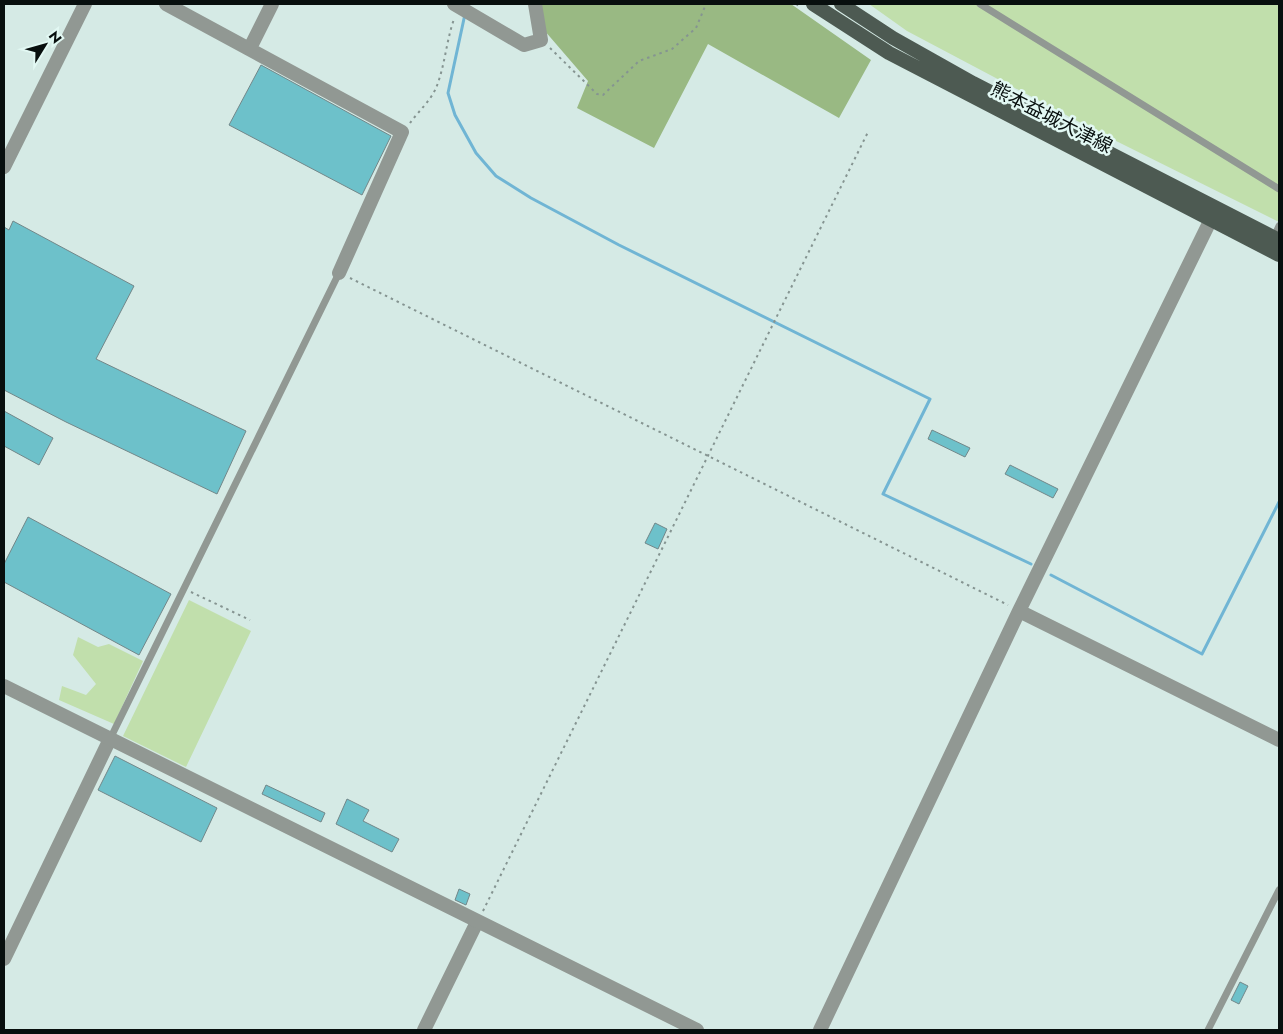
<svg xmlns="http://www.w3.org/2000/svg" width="1283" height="1034" viewBox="0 0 1283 1034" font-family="Jost,'Noto Sans JP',sans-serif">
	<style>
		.green { fill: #c1dfac }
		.forest { fill: #99b983 }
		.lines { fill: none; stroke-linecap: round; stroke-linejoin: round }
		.stream { stroke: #70b5d4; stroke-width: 3 }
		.building { fill: #6dc1ca; stroke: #728789 }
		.path { stroke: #859491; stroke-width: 2; stroke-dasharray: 2.5 4; stroke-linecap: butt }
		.service { stroke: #919893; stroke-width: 7 }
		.minor { stroke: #919893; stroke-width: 14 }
		.tertiary { stroke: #919893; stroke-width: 14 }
		.primary { stroke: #4d5a52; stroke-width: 14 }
		.labels { text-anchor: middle; stroke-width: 5; stroke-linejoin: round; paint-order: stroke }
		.street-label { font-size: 19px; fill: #080f0e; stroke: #e2f8f3 }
	</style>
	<rect width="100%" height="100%" fill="#d5eae5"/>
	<!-- green -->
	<path class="green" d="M869,4h410v218l-179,-89 -193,-102z
		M189,600l62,31 -65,136 -63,-31z
		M78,637l20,10 11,-3 34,17 -29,63 -55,-24 3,-14 24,9 10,-11 -23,-29z"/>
	<!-- forest -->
	<path class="forest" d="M539,4h252l80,56 -32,58 -131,-74 -54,104 -77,-40 11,-27 -44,-51z"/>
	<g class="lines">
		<!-- stream -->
		<path class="stream" d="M465,14l-17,79 7,22 21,38 20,23 35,22 88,47 311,154 -47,95 148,70
			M1051,575l151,79 77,-152"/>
	</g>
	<!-- building -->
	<path class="building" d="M261,65l130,71 -29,59 -133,-70z
		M13,221l121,65 -38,73 150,72 -29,63 -151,-72 -62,-32v-163l5,3z
		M4,411l49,27 -14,27 -35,-19z
		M932,430l38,18 -5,9 -37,-18z
		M1010,465l48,24 -5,9 -48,-24z
		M28,517l143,77 -32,61 -135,-73v-18z
		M655,523l12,6 -9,20 -13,-6z
		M115,756l102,52 -16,34 -103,-52z
		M266,785l59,28 -4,9 -59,-28z
		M347,799l22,11 -6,11 36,18 -7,13 -56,-28z
		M459,889l11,5 -4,11 -11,-5z
		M1240,982l8,4 -9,18 -8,-4z"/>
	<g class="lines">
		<!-- path -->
		<path class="path" d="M796,4l5,3
			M550,48l47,46 6,1 36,-34 33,-12 24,-21 10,-24
			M410,123c8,-11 21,-23 26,-35 9,-22 10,-46 18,-69
			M350,278l658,327
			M191,592l59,28
			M483,911l385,-779"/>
		<!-- service -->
		<path class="service" d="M980,4l299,185
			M1274,237l5,-11
			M110,739l229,-466
			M1208,1030l71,-140"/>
		<!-- minor -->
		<path class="minor" d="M166,4l236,128 -63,141
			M454,4l70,41 17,-5 -6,-36
			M250,48l22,-44
			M4,167l81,-163
			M1019,611l260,129
			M4,959l106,-220
			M424,1030l53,-108
			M820,1030l199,-419 197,-402"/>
		<!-- tertiary -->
		<path class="tertiary" d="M4,686l693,344"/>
		<!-- primary -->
		<path class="primary" d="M813,4l76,49 390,202
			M841,4l52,34 80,45 306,157"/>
	</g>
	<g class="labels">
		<!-- street labels -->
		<g class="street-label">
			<text transform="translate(1052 117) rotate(27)" y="7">熊本益城大津線</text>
		</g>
	</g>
	<!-- border -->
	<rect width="1283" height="1034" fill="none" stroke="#080f0e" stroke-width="10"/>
	<!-- north arrow -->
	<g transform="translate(45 45) rotate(53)" stroke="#e2f8f3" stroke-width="4" paint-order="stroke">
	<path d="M0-4L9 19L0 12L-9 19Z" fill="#080f0e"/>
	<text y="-8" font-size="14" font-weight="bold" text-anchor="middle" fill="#080f0e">N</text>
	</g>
</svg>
